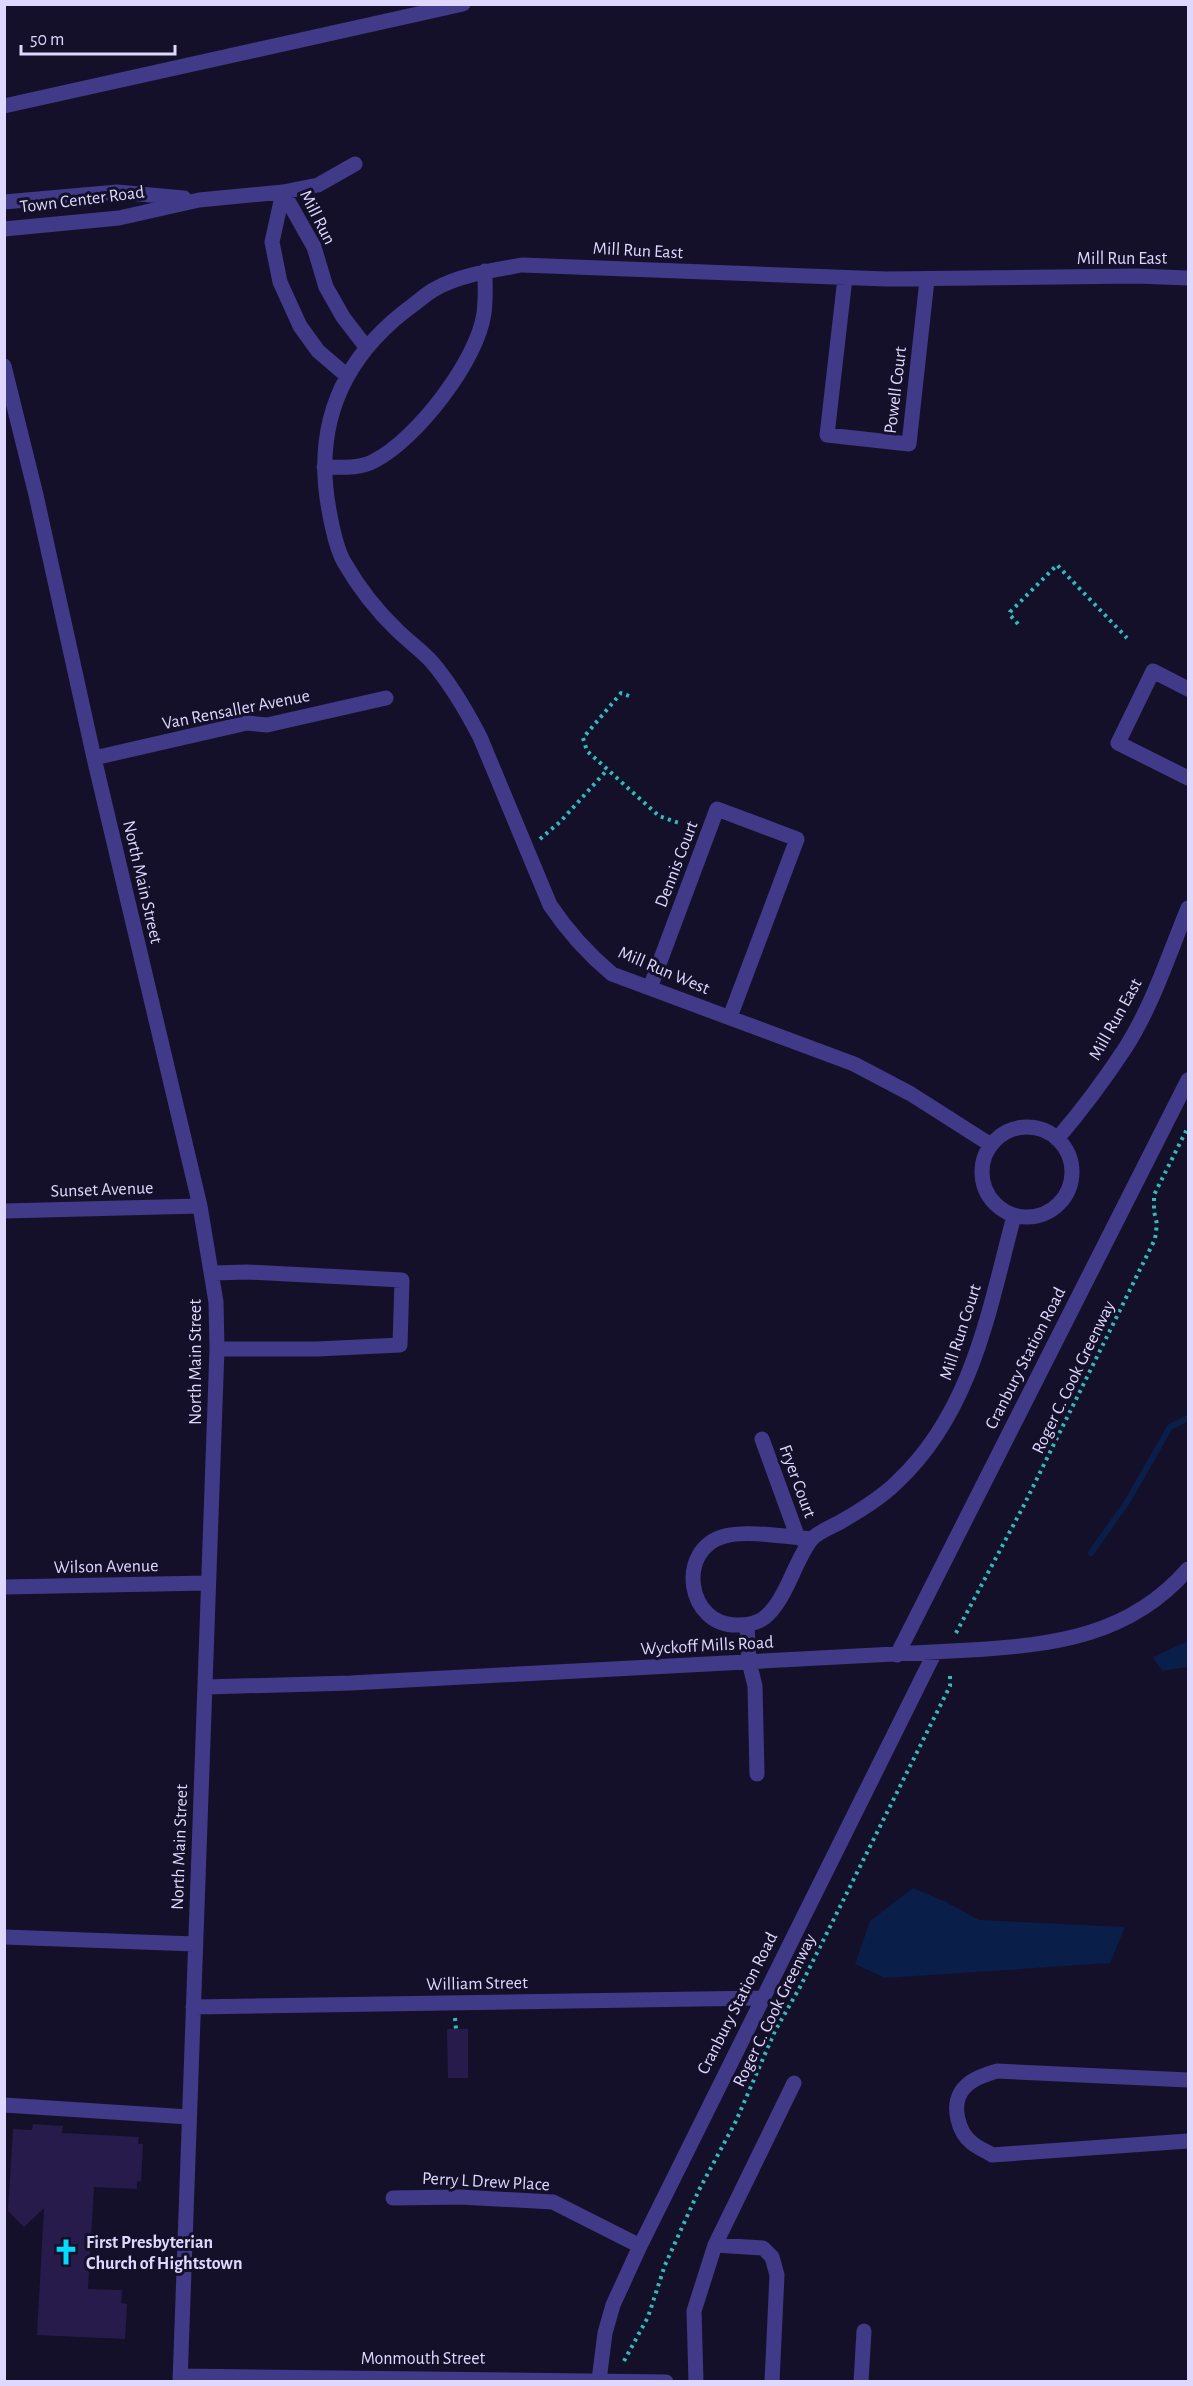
<svg xmlns="http://www.w3.org/2000/svg" width="1193" height="2386" viewBox="0 0 1193 2386" font-family="'Alegreya Sans',sans-serif">
	<style>
		.water { fill: #091e49 }
		.lines { fill: none; stroke-linecap: round; stroke-linejoin: round }
		.stream { stroke: #091e49; stroke-width: 6 }
		.building { fill: #271b4b }
		.path { stroke: #2dbebb; stroke-width: 4; stroke-dasharray: 3 4.5; stroke-linecap: butt }
		.minor { stroke: #403a89; stroke-width: 15 }
		.labels { text-anchor: middle; stroke-width: 6; stroke-linejoin: round; paint-order: stroke }
		.street-label { font-size: 18px; fill: #ded8ff; stroke: #151029 }
		.poi-label { font-size: 18px; font-weight: bold; fill: #ded8ff; stroke: #151029; text-anchor: start }
	</style>
	<rect width="100%" height="100%" fill="#151029"/>
	<!-- water -->
	<path class="water" d="M1188,1641v26l-26,4 -9,-14z
		M913,1888l33,14 33,18 146,7 -15,36 -225,15 -30,-14 15,-43z"/>
	<g class="lines">
		<!-- stream -->
		<path class="stream" d="M1091,1553l36,-51 43,-75 18,-9"/>
	</g>
	<!-- building -->
	<path class="building" d="M447,2029h21v49h-20z
		M33,2124l30,2 -1,7 77,4 -1,7h5l-2,38 -4,-1v8l-43,-2 -6,102 34,1 -1,13 6,1 -2,35 -88,-4 7,-127 -20,19 -16,-16 5,-82 19,1z"/>
	<g class="lines">
		<!-- path -->
		<path class="path" d="M1018,624l-8,-9v-3l47,-47 70,73
			M629,696l-8,-3 -38,45 4,13 72,65 20,7
			M540,839l21,-18 46,-51
			M956,1633l67,-126 132,-268 2,-15 -3,-13v-16l34,-68
			M455,2018l1,11
			M624,2361l24,-44 17,-52 34,-75 37,-69 39,-90 25,-44 150,-301v-14"/>
		<!-- minor -->
		<path class="minor" d="M4,106l459,-102
			M283,192l-11,50 8,40 20,44 18,25 28,24
			M283,192l31,55 12,40 17,30 23,30
			M4,202l113,-10 67,6
			M4,229l115,-11 80,-18 84,-8 35,-7 37,-21
			M845,278l-18,157 82,9 18,-164
			M4,366l32,129 58,263 106,448 16,96 1,47 -37,1033
			M324,467c16,0 36,2 50,-6 42,-21 104,-101 110,-148 2,-14 1,-28 1,-42
			M1188,689l-35,-18 -35,72 70,35
			M94,758l153,-35 20,2 119,-27
			M650,988l67,-179 80,30 -67,178
			M982 1172a45 45 0 1 1 90 0a45 45 0 1 1-90 0Z
			M1057,1139c25,-29 48,-60 69,-92 27,-43 43,-93 62,-139
			M991,1145l-80,-51 -57,-30 -242,-90c-25,-21 -44,-42 -62,-69l-70,-168c-14,-27 -29,-53 -49,-76 -10,-11 -23,-20 -34,-31 -21,-20 -38,-42 -53,-68 -8,-14 -12,-35 -15,-52 -16,-86 14,-154 84,-205 7,-5 14,-12 22,-16 24,-14 60,-19 87,-24l364,14 251,-3 51,2
			M4,1211l196,-5
			M213,1273l34,-1 155,8 -2,65 -83,4h-100
			M762,1439l36,99
			M812,1539c-23,-2 -66,-9 -87,-3 -50,13 -38,91 13,89 9,0 19,-2 26,-7 22,-17 30,-56 47,-78 6,-8 21,-13 31,-19 19,-11 39,-23 55,-39 75,-70 92,-172 117,-266
			M4,1587l204,-4
			M747,1625l2,37 6,24 2,88
			M897,1655l291,-575
			M206,1687l145,-4 619,-33c84,-5 160,-14 218,-81
			M4,1937l191,7
			M193,2007l569,-9
			M1188,2080l-191,-9c-12,4 -28,8 -36,21 -9,15 -3,40 11,51 6,5 14,8 20,12l196,-14
			M4,2105l185,12
			M393,2198l67,-1 93,5 87,44
			M715,2245l48,3 9,9 5,18 -5,107
			M180,2376l486,6
			M599,2380l6,-47 8,-28 27,-59 295,-594
			M696,2382l-2,-71 21,-66 79,-162
			M861,2382l3,-51"/>
	</g>
	<!-- icons -->
	<defs>
		<g id="church-bare" transform="scale(2.07)"><path d="M-1.2-6h2.4v3.5h3.3v2.4h-3.3V6h-2.4V-.1h-3.3v-2.4h3.3Z" fill="#04dcff" stroke="#151029" stroke-width="2.5" paint-order="stroke"/></g>
	</defs>
	<g fill-rule="evenodd">
		<use href="#church-bare" x="66" y="2252"/>
	</g>
	<g class="labels">
		<!-- street labels -->
		<g class="street-label">
			<text transform="translate(82 199) rotate(-7)" y="6">Town Center Road</text>
			<text transform="translate(318 217) rotate(63)" y="6">Mill Run</text>
			<text transform="translate(638 250) rotate(3)" y="6">Mill Run East</text>
			<text x="1122" y="264">Mill Run East</text>
			<text transform="translate(895 390) rotate(-83)" y="6">Powell Court</text>
			<text transform="translate(236 709) rotate(-11)" y="6">Van Rensaller Avenue</text>
			<text transform="translate(676 864) rotate(-69)" y="6">Dennis Court</text>
			<text transform="translate(143 882) rotate(77)" y="6">North Main Street</text>
			<text transform="translate(664 970) rotate(23)" y="6">Mill Run West</text>
			<text transform="translate(1115 1019) rotate(-61)" y="6">Mill Run East</text>
			<text transform="translate(102 1189) rotate(-2)" y="6">Sunset Avenue</text>
			<text transform="translate(960 1332) rotate(-72)" y="6">Mill Run Court</text>
			<text transform="translate(1025 1358) rotate(-63)" y="6">Cranbury Station Road</text>
			<text transform="translate(195 1362) rotate(-90)" y="6">North Main Street</text>
			<text transform="translate(1073 1377) rotate(-64)" y="6">Roger C. Cook Greenway</text>
			<text transform="translate(798 1481) rotate(70)" y="6">Fryer Court</text>
			<text transform="translate(106 1566) rotate(-1)" y="6">Wilson Avenue</text>
			<text transform="translate(707 1645) rotate(-3)" y="6">Wyckoff Mills Road</text>
			<text transform="translate(179 1847) rotate(-88)" y="6">North Main Street</text>
			<text transform="translate(477 1983) rotate(-1)" y="6">William Street</text>
			<text transform="translate(737 2003) rotate(-63)" y="6">Cranbury Station Road</text>
			<text transform="translate(774 2010) rotate(-64)" y="6">Roger C. Cook Greenway</text>
			<text transform="translate(486 2181) rotate(3)" y="6">Perry L Drew Place</text>
			<text x="423" y="2364">Monmouth Street</text>
		</g>
		<!-- poi labels -->
		<g class="poi-label">
			<text x="86" y="2248">First Presbyterian<tspan x="86" dy="21">Church of Hightstown</tspan></text>
		</g>
	</g>
	<!-- border -->
	<rect width="1193" height="2386" fill="none" stroke="#ded8ff" stroke-width="12"/>
	<!-- scale -->
	<path d="M21 45v9h154v-9" fill="none" stroke="#ded8ff" stroke-width="3"/>
	<text x="30" y="45" font-size="18" fill="#ded8ff" stroke="#151029" stroke-width="4.5" paint-order="stroke">50 m</text>
</svg>
